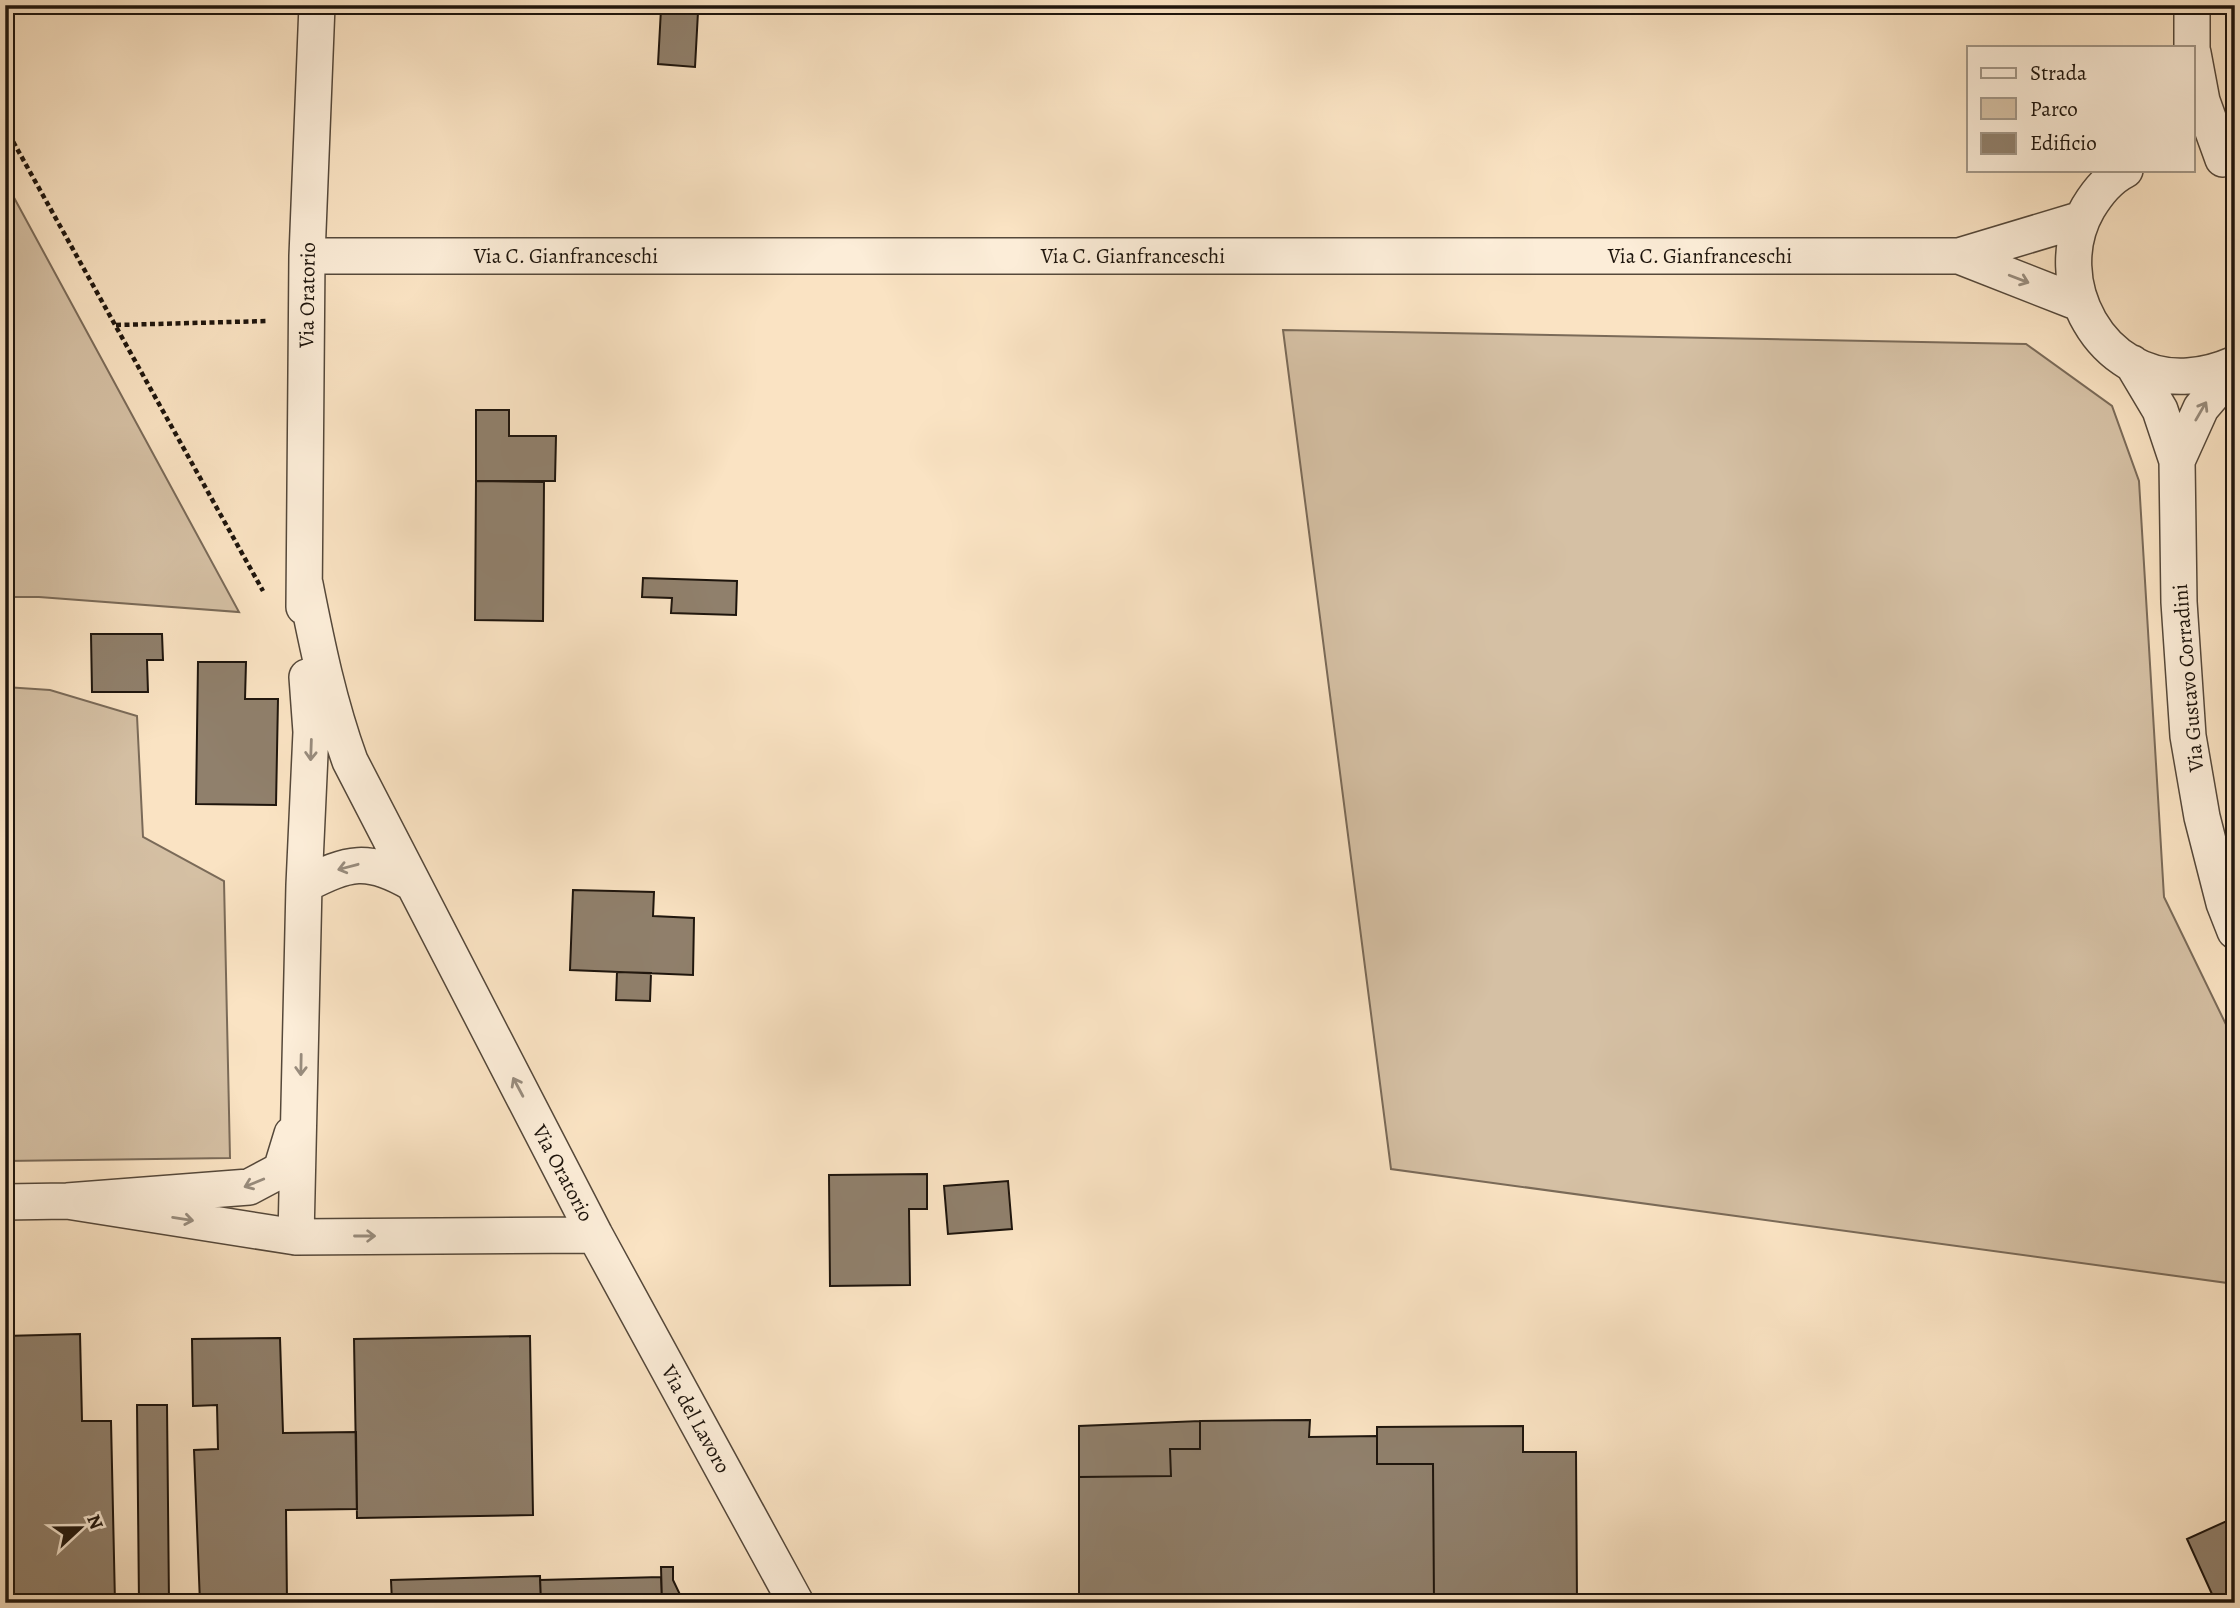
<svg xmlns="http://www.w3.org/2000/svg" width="2240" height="1608" viewBox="0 0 2240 1608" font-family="Alegreya,serif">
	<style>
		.green { fill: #d5c0a4; stroke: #7a6a58; stroke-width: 2 }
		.building { fill: #90806c; stroke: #1e150d; stroke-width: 2 }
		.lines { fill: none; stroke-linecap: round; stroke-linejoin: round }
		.street-casing { stroke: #55483a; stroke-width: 38 }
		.path { stroke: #1e150d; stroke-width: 4.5; stroke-dasharray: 5 3.5; stroke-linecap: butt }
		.street { stroke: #fcedd8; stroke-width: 35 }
		.oneway { stroke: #988c7d }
		.labels { text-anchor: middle; stroke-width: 5; stroke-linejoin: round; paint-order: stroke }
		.street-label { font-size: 21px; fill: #1e150d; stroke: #fcedd8 }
	</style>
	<rect width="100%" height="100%" fill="#fae3c3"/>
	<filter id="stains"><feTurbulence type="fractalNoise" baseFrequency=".00286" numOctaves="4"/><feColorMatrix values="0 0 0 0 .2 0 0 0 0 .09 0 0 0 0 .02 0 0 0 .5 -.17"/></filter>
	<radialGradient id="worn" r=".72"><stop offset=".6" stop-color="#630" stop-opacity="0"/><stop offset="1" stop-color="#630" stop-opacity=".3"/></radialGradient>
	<!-- green -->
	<path class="green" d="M5,181l234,431 -200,-15h-34z
		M1283,330l743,14 86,62 27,75 25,416 71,146v241l-844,-115z
		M5,687l45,3 87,26 6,121 81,44 6,277 -225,3z"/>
	<!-- building -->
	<path class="building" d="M661,9l37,3 -3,55 -37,-3z
		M476,410h33v26h47l-1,45h-79z
		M476,481l68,1 -1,139 -68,-1z
		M643,578l94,3 -1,34 -65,-2 1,-15 -30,-1z
		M91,634h71l1,26h-16l1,32h-56z
		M198,662h48l-1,37h33l-2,106 -80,-1z
		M573,890l81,2 -1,24 41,2 -1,57 -123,-5z
		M617,972l34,1 -1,28 -34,-1z
		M927,1174v35h-18l1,76 -80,1 -1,-111z
		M1008,1181l4,48 -64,5 -4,-48z
		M80,1334l2,87h29l4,182h-110v-267z
		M530,1336l3,179 -176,3 -3,-179z
		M280,1338l3,95 73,-1 1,77 -71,1 1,93h-87l-6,-153 24,-1 -1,-44 -24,1 -1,-67z
		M137,1405h30l2,198h-30z
		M1310,1420l-1,17 68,-1v28h56l1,139h-355v-126l92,-1 -1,-27h30v-28z
		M1200,1421v28h-30l1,27 -92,1v-51z
		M1523,1426v26h53l1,151h-143l-1,-139h-56v-37z
		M2229,1520l6,13v70h-19l-29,-64z
		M661,1567h12v13l11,23h-22z
		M540,1576l1,27h-149l-1,-23z
		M661,1577l1,26h-121l-1,-23z"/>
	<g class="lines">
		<!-- street casing -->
		<g class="street-casing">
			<path id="street" d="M2192,47v-42
				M2193,53l9,48 21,58
				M2125,170c-16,8 -28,23 -37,38 -42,73 13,174 100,168 17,-1 31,-5 47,-12
				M307,256h1652l123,-37
				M1959,256l120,47
				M2132,363l28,47 17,51 2,141 9,134 14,81 22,86 11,28
				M2177,461l24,-53 34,-40
				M305,584c12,61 24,119 45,177l245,474 201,368
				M304,607l3,-351 10,-251
				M304,885l7,-153 -4,-55
				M67,1201l229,36 299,-2
				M5,1202l62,-1 182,-14 32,-17 11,-36
				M296,1237l8,-352c45,-23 63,-28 108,-2"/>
		</g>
		<!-- path -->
		<path class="path" d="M5,127l258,464
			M116,325l152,-4"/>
		<!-- street -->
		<use href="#street" class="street"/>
	</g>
	<!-- one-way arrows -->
	<defs><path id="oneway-shaft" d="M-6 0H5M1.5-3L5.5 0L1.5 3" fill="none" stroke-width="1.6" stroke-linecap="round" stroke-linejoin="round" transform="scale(1.75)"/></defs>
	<g class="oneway">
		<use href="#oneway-shaft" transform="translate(2019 279) rotate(21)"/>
		<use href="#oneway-shaft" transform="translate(2201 411) rotate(-60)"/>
		<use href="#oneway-shaft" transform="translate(311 750) rotate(92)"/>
		<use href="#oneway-shaft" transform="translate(348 867) rotate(165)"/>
		<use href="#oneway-shaft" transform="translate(301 1065) rotate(91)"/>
		<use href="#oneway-shaft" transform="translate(518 1087) rotate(-118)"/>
		<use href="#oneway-shaft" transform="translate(254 1183) rotate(158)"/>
		<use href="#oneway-shaft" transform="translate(183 1219) rotate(9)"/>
		<use href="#oneway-shaft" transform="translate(365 1236)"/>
	</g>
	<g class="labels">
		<!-- street labels -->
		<g class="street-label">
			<text x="566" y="263">Via C. Gianfranceschi</text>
			<text x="1133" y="263">Via C. Gianfranceschi</text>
			<text x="1700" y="263">Via C. Gianfranceschi</text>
			<text transform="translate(307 295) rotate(-89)" y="7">Via Oratorio</text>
			<text transform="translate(2188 678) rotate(-95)" y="7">Via Gustavo Corradini</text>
			<text transform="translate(563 1173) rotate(62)" y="7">Via Oratorio</text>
			<text transform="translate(696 1419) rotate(61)" y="7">Via del Lavoro</text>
		</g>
	</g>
	<!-- margin -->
	<rect width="2240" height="1608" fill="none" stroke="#fae3c3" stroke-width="28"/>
	<rect x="7" y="7" width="2226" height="1594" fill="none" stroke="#1e150d" stroke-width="3.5"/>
	<rect x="14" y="14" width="2212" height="1580" fill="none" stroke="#1e150d" stroke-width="2"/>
	<!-- legend -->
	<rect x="1967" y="46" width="228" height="126" fill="#fcedd8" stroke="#a39787" stroke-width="2"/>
	<rect x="1981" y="68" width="35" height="10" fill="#fcedd8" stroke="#a39787" stroke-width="2"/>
	<text x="2030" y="80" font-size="21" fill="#1e150d">Strada</text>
	<rect x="1981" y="98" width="35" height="21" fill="#d5c0a4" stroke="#a39787" stroke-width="2"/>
	<text x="2030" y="116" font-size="21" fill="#1e150d">Parco</text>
	<rect x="1981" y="133" width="35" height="21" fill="#90806c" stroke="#a39787" stroke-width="2"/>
	<text x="2030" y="150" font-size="21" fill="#1e150d">Edificio</text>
	<!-- north arrow -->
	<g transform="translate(80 1528) rotate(68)" stroke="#fcedd8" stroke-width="5" paint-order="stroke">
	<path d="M0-5L12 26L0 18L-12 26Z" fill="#1e150d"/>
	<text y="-10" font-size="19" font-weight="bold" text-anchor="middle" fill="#1e150d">N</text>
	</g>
	<rect width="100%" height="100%" filter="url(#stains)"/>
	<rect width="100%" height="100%" fill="url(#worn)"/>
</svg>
